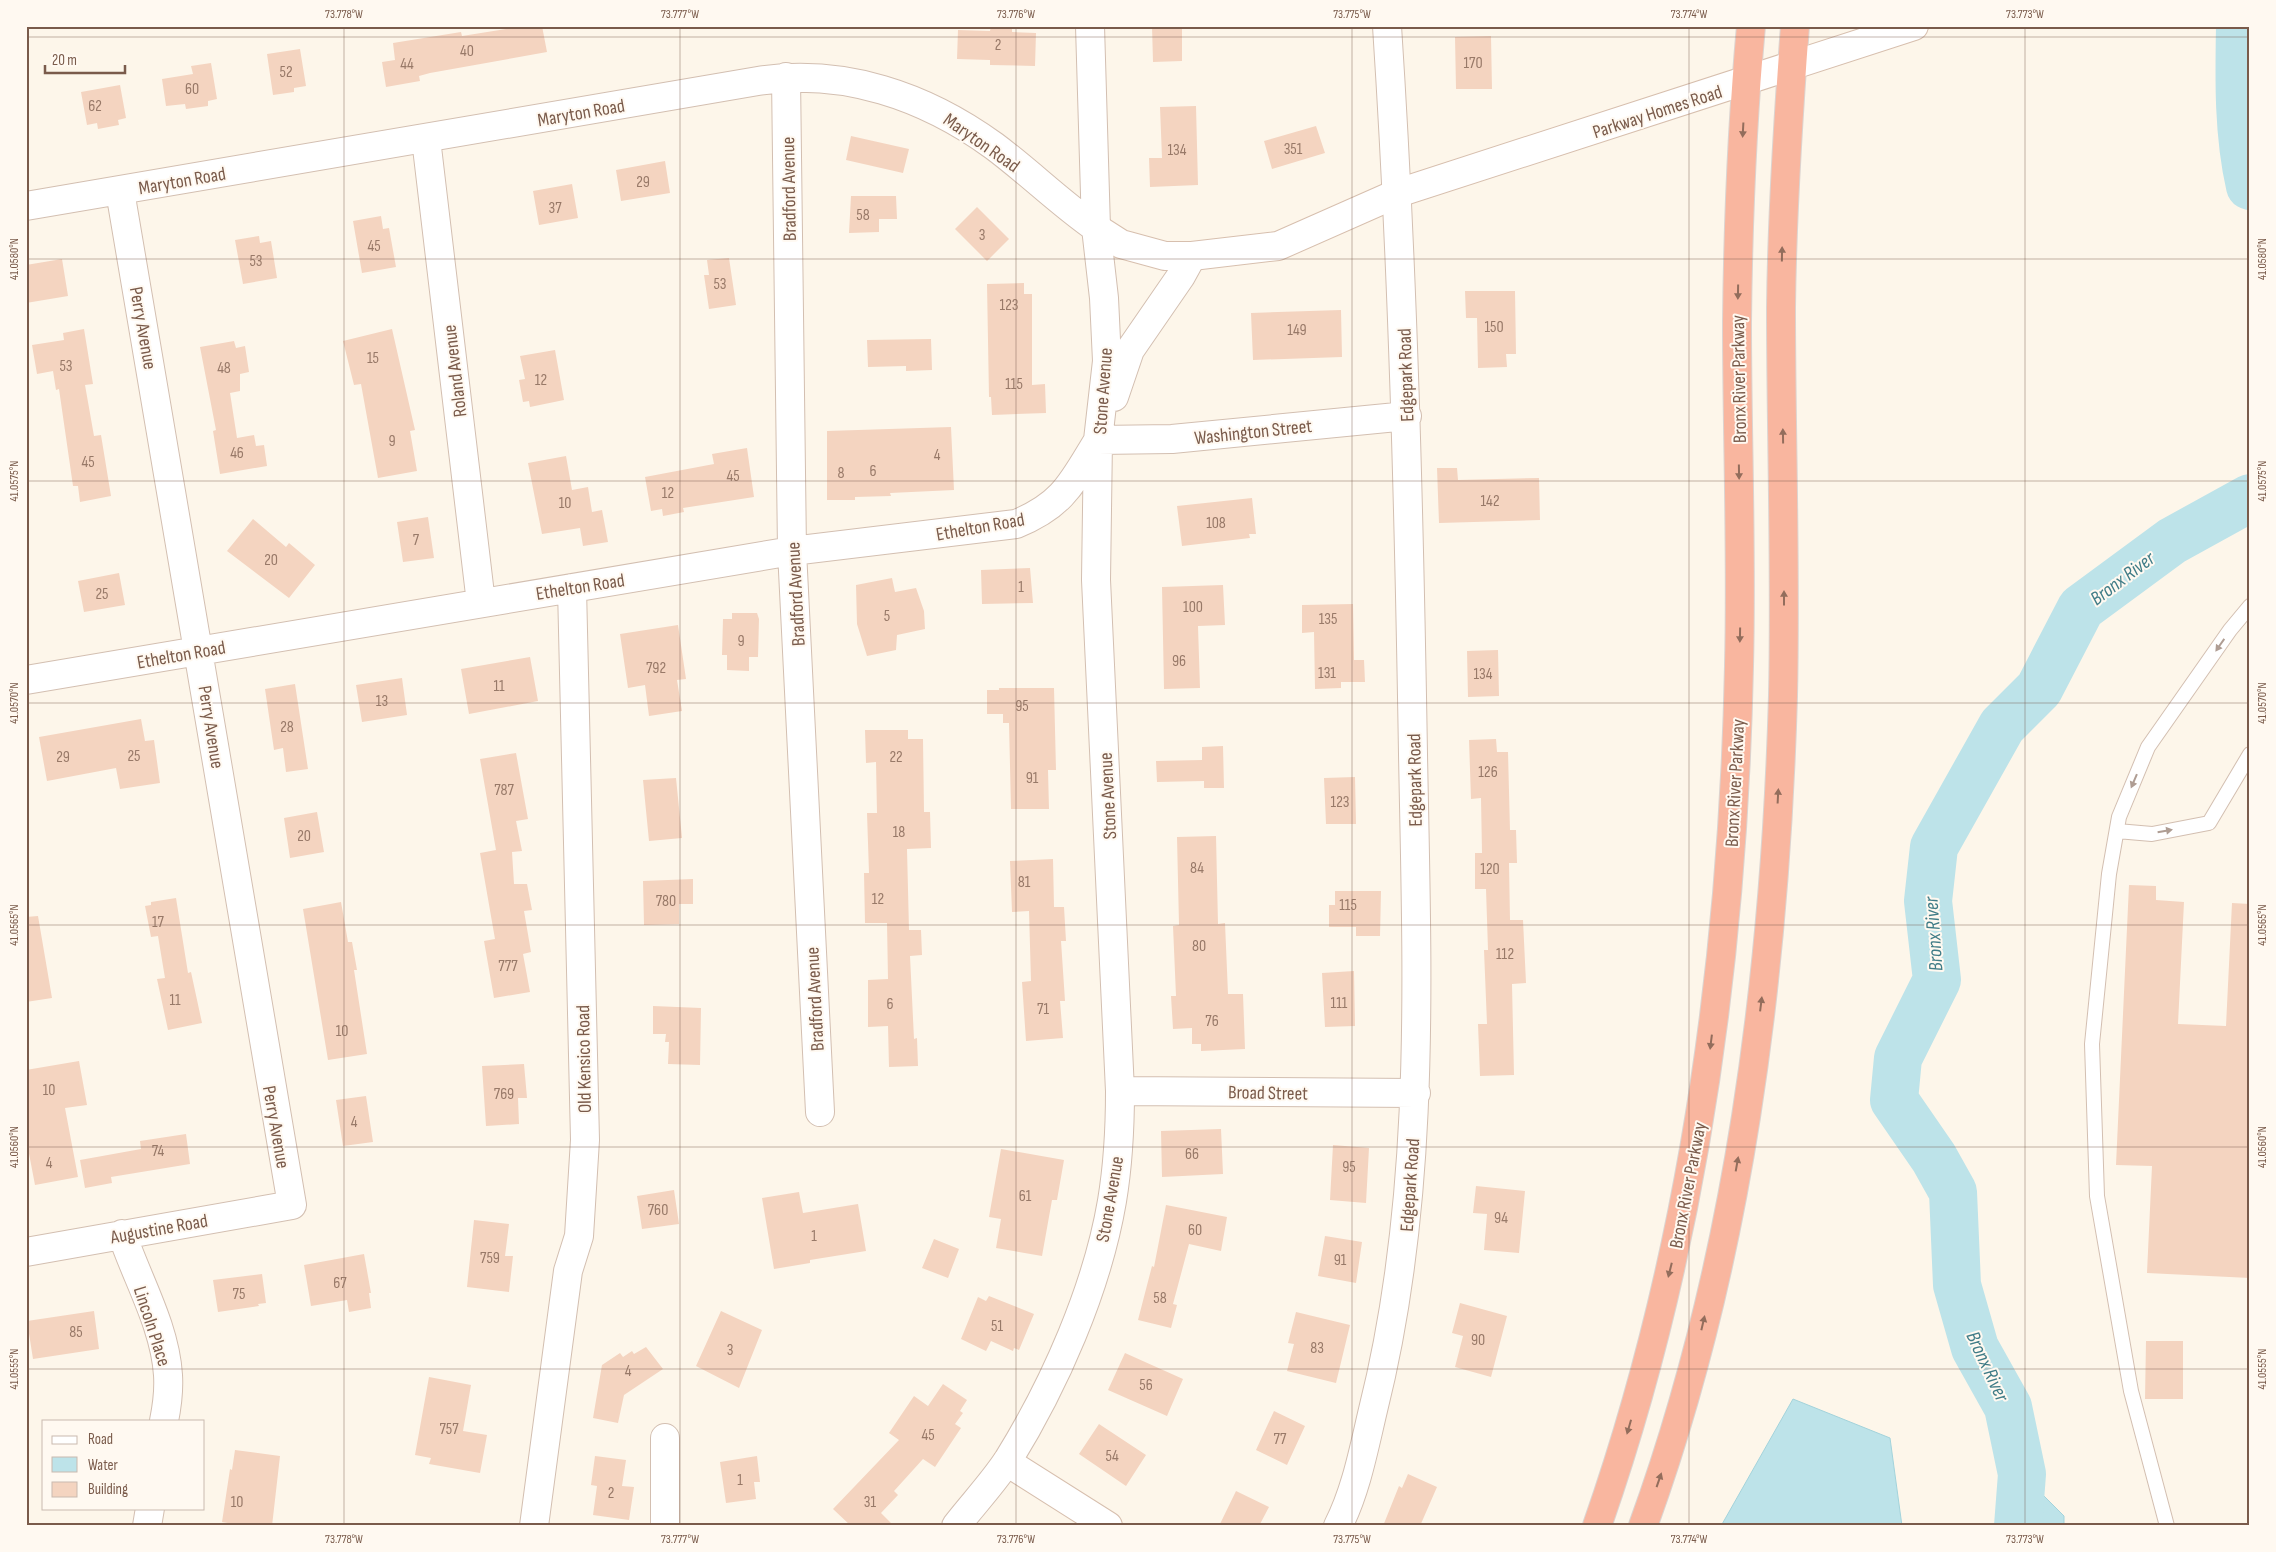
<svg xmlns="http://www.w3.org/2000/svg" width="2276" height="1552" viewBox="0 0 2276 1552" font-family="'Sofia Sans Condensed',sans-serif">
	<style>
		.water { fill: #bde3e9; stroke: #a3d3db }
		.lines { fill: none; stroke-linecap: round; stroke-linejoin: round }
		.river { stroke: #bde3e9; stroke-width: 48 }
		.building { fill: #f4d4c0 }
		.lane-casing { stroke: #d3bfb1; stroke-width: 16 }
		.street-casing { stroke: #d3bfb1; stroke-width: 30 }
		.secondary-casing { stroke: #d7bfae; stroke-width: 30 }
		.highway-casing { stroke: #dcd4d0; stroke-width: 30 }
		.lane { stroke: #fff; stroke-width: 14 }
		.street { stroke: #fff; stroke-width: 28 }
		.secondary { stroke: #fff; stroke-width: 28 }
		.highway { stroke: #f9b69f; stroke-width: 28 }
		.oneway { fill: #936d5c }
		.oneway2 { fill: #af9d93 }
		.ticks { fill: none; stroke: #7a5b4b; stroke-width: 1; stroke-opacity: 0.45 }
		.labels { text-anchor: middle; stroke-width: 4; stroke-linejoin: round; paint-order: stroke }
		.number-label { font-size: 16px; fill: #987968 }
		.street-label { font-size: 19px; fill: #7a5b4b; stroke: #fff9f1 }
		.water-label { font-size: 20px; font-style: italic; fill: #407c87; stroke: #fff9f1 }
		.neatline { fill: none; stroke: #7a5b4b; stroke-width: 2 }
		.ticks-label { font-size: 12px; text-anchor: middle; fill: #7a5b4b }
	</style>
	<rect width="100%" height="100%" fill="#fdf6ea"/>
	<!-- water -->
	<path class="water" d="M1793,1399l97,39 12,88h-181z
		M2022,1474l42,42v10h-58z"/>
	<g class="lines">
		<!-- river -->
		<path class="river" d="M2240,26c-1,53 -2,108 10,160
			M2018,1526l4,-52 -14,-67 -33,-59 -18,-63 -4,-93 -19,-34 -40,-58 4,-42 39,-78 -9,-79 6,-54 68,-121 37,-37 42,-81 91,-67 78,-43"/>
	</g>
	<!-- building -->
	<path class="building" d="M506,26h36l5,26 -117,21 -11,3 1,5 -34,6 -4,-25 13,-2 -2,-17 68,-11 1,4 44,-7z
		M991,26h21v6l24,1 -1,33 -45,-1v-5l-33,-1 1,-29 32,1z
		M1152,26h30v35l-29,1z
		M1491,36l1,53h-36l-1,-52z
		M300,49l6,37 -12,2v4l-21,3 -6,-41z
		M211,63l6,36 -9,2v5l-22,3 -1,-5 -19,2 -4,-27 31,-5 -2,-8z
		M120,85l6,33 -8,2 1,5 -21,4 -1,-6 -10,2 -6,-33z
		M1196,106l2,79 -48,2 -1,-29h13l-2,-51z
		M1316,126l9,27 -53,16 -8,-28z
		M851,136l58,13 -6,24 -57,-13z
		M665,161l5,32 -49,8 -5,-31z
		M572,184l6,34 -39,7 -6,-34z
		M851,196h45l1,23h-18v13l-30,1z
		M977,207l32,32 -22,22 -32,-32z
		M381,216l2,13 6,-1 7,39 -34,6 -9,-52z
		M259,236l1,7 11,-2 6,37 -34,6 -8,-44z
		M729,258l7,47 -27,4 -5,-34h5l-2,-15z
		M62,259l6,37 -42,7v-38z
		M1024,283v11h8v91l13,-1 1,29 -54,2 -1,-18h-2l-2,-113z
		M1465,291h50l1,63h-10l1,13 -29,1 -1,-50h-11z
		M1341,310l1,47 -89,3 -2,-47z
		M84,329l9,55 -8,1 9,51 7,-1 10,61 -31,6 -2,-16h-5l-14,-97 -3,1 -3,-19 -16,3 -5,-29 32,-5 -1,-7z
		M392,329l23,101 -5,1 7,40 -39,7 -17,-94 -7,1 -11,-44z
		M931,339l1,31 -26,1v-5l-38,1 -1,-27z
		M234,341l2,7 9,-2 4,26 -9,2v17l-10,2 7,45 17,-3 2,11 8,-1 3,21 -47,8 -7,-43 3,-1 -16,-83z
		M555,350l9,50 -34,7 -1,-6 -6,1 -4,-22 6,-1 -5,-23z
		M951,427l3,63 -64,3 1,3 -36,1v3h-28v-69z
		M747,448l7,49 -71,11 1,4 -21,4 -1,-7 -11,2 -6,-34 69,-13 -2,-10z
		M566,456l6,34 16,-3 4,25 10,-2 6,32 -25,4 -3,-18 -38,6 -14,-71z
		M1437,468h20l1,12 81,-2 1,42 -101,3z
		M1252,498l4,36h-7l1,4 -68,8 -5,-40z
		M428,517l6,41 -31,4 -6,-40z
		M253,519l33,28 3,-4 26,22 -26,33 -62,-47z
		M1030,568l3,35 -51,1 -1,-34z
		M119,573l6,32 -41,7 -6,-31z
		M892,578l3,14 21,-4 8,23 1,18 -28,6 -1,15 -29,6 -10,-32 -1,-39z
		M1223,585l2,40 -27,1 2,62 -36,1 -2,-102z
		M1353,604l1,56h10l1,22h-24v6l-26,1 -1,-57 -12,1v-28z
		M732,613h25l2,6 -1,38h-9v14l-22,-1v-15h-5l1,-36h9z
		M678,625l8,54 -9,1 5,31 -33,5 -4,-31 -17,3 -8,-54z
		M1498,650l1,46 -31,1 -1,-46z
		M530,657l8,44 -69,13 -8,-45z
		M402,678l5,37 -45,7 -6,-37z
		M295,684l13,85 -22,3 -3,-24 -9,2 -9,-61z
		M999,688h55l2,82h-8l1,39h-38l-2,-86h-6v-9h-16v-24h12z
		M141,719l4,22 9,-1 6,43 -40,6 -4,-21 -69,13 -8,-44z
		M865,730h43v9h15l1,73h6l1,36 -24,1 2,81h12l1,25 -12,1 4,83 3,-1 1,28 -29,1 -1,-41 -20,1v-47l20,-1 -1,-56h-22l-1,-50h5l-2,-60h10l-1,-51 -10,1z
		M1496,739l1,13h11l2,78h6l1,33h-8l1,57h13l3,63 -14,1 2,91 -34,1 -2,-52h9l-3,-74h4l-2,-61h-11v-36h7l-1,-55 -10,1 -2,-59z
		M1223,746l1,42h-20v-7l-47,1 -1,-21 46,-1v-13z
		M516,753l12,66 -12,2 6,30 -10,1 2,32h13l5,26 -8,1 7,41 -8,2 7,38 -36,6 -10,-57 11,-2 -15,-86 16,-3 -16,-91z
		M1355,777l1,47h-30l-2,-46z
		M676,778l6,60 -33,3 -6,-61z
		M317,812l7,40 -34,6 -6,-40z
		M1216,836l2,88 7,-1 3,71h15l2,55 -44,2v-7h-9v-16l-19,1 -2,-33h5l-3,-70 6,-1 -2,-88z
		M1053,859l1,48h10l2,34h-5l4,60h-5l3,37 -37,3 -4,-59 9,-1 -2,-70 -17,1 -2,-51z
		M693,879v25h-14v20l-35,1 -1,-44z
		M2129,885l27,1v14l28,2 -6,122 48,2 6,-123 18,1v374l-103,-5 5,-107 -36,-1z
		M1335,891h46l-1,45h-24v-9h-27v-22h6z
		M176,898l12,75 3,-1 11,51 -34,7 -11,-51 8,-1 -7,-42 -7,1 -6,-31 6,-1v-3z
		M341,902l7,40h4l5,28h-3l13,84 -39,6 -25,-151z
		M38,916l14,82 -26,4v-85z
		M1354,971l1,55 -30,1 -3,-54z
		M653,1006l48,2 -1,57 -32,-1 1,-22h-4l1,-8h-13z
		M79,1061l8,44 -22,3 13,69 -43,8 -9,-47v-68z
		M524,1064l3,34h-9l1,26 -33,2 -4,-60z
		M366,1096l7,46 -30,4 -7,-46z
		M1221,1129l2,45 -61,3 -1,-46z
		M186,1134l4,30 -79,13 1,6 -27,5 -5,-28 61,-11 -1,-8z
		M1333,1145l36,3 -3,55 -36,-3z
		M1001,1149l63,11 -7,40h-5l-10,56 -46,-8 5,-29 -12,-2z
		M1476,1186l49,5 -6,62 -35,-3 3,-36 -14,-1z
		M674,1190l5,34 -37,5 -5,-33z
		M799,1192l4,21 55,-9 8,47 -56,9v3l-36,6 -12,-71z
		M1166,1205l61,12 -6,34 -32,-7 -16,60 4,1 -6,23 -33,-8 14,-54 2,1z
		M474,1220l35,4 -4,32h8l-4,36 -42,-5z
		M1325,1236l37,6 -6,41 -38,-7z
		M934,1239l25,10 -11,29 -26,-10z
		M364,1254l7,39h-2l2,15 -22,4 -2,-12 -36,6 -7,-41z
		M262,1274l4,29 -8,1 1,2 -41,6 -5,-32z
		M989,1296l45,18 -15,36 -5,-2 -1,3 -22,-10 -5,10 -25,-12 17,-42 8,4z
		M1460,1303l47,13 -16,61 -36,-10 8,-31 -11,-3z
		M94,1311l5,38 -66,10 -6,-38z
		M721,1311l41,19 -23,58 -43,-22z
		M1296,1312l54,13 -14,58 -49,-12 7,-27 -6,-1z
		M2146,1341h37v58h-38z
		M646,1347l17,22 -39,26 -6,28 -25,-5 9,-53 18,-12 3,4 9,-6 2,3z
		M1125,1353l58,26 -16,37 -59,-26z
		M429,1377l42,8 -8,46 24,4 -7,38 -51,-9 2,-6 -16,-3z
		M943,1384l24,16 -7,11 3,2 -8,11 6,4 -26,39 -12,-8 -29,32 4,4 -17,18 13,13h-43l-18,-17 66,-69 -10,-7 25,-37 14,10z
		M1274,1411l31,15 -18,39 -31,-15z
		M1099,1424l47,31 -20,31 -47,-32z
		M235,1450l45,6 -8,70h-27l-23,-4 8,-53 2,1z
		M595,1456l31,4 -4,26 12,1 -5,33 -36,-5 4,-29 -6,-1z
		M757,1456l3,26h-6l2,17 -30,4 -6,-41z
		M1408,1474l29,13 -17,39h-37l16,-40 3,2z
		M1236,1491l33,16 -10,19h-40z"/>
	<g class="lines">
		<!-- lane casing -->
		<g class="lane-casing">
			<path id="lane" d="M2117,831l35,3 57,-11 41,-69
				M2167,1526l-36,-135 -34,-195 -5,-152 17,-170 10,-57 29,-70 82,-117 20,-24"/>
		</g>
		<!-- street casing -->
		<g class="street-casing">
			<path id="street" d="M786,77l6,474 28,561
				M426,139l55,464
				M26,206l732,-125c86,-13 167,15 236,65 35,26 66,57 102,82
				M1114,397l16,-47 51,-74 11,-20
				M1098,440l74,-1 235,-23
				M26,680l766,-129 224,-27c47,-19 56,-41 81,-82
				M1120,1091l296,2
				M122,1234c15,45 43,92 46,141 1,15 -1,31 -4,46
				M26,1252l266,-47 -172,-1014
				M665,1438v88
				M147,1526l3,-18
				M534,1526l34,-255 11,-35 6,-96 -13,-552
				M956,1526c17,-22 37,-43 52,-66 47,-76 89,-171 104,-259 6,-36 8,-74 8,-110l-24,-511 2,-140 9,-79 -3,-63 -8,-70 -6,-202
				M1338,1526c18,-35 26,-78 35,-116 54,-215 44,-437 40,-656 -4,-243 -10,-485 -26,-728"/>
		</g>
		<!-- secondary casing -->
		<g class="secondary-casing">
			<path id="secondary" d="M1096,228l25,16 44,12h27l86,-10 120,-53 516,-167
				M1007,1462l101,64"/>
		</g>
		<!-- highway casing -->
		<g class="highway-casing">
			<path id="highway" d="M1597,1526c97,-277 136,-568 142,-860 3,-115 -2,-229 -2,-343 1,-99 5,-198 14,-297
				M1643,1526c96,-264 132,-551 140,-830 3,-130 -2,-259 -2,-388 1,-94 7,-188 14,-282"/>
		</g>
		<!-- lane -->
		<use href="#lane" class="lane"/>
		<!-- street -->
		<use href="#street" class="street"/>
		<!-- secondary -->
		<use href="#secondary" class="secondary"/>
		<!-- highway -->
		<use href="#highway" class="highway"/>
	</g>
	<!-- one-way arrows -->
	<defs><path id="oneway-solid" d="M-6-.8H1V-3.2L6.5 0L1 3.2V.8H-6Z" transform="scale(1.25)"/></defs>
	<g class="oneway">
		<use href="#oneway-solid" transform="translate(1743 130) rotate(93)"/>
		<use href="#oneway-solid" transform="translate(1782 254) rotate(-89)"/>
		<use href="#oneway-solid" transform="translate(1738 292) rotate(91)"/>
		<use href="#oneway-solid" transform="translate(1783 436) rotate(-91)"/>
		<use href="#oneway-solid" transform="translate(1739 472) rotate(89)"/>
		<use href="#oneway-solid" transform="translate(1784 598) rotate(-90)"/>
		<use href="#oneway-solid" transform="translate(1740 635) rotate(91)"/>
		<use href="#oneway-solid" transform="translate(1778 796) rotate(-87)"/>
		<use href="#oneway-solid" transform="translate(1761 1004) rotate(-83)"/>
		<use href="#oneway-solid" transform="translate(1711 1042) rotate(97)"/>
		<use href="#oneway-solid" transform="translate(1737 1164) rotate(-80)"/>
		<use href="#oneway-solid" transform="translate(1670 1270) rotate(104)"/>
		<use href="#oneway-solid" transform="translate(1703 1323) rotate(-77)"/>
		<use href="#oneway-solid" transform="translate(1629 1427) rotate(106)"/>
		<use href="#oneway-solid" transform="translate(1659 1480) rotate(-71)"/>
	</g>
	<g class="oneway2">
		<use href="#oneway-solid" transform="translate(2220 645) rotate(125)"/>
		<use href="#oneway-solid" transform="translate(2134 781) rotate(113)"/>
		<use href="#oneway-solid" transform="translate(2165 831) rotate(-10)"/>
	</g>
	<!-- ticks -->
	<path class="ticks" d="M344,26v1500M680,26v1500M1016,26v1500M1352,26v1500M1689,26v1500M2025,26v1500M26,37h2224M26,259h2224M26,481h2224M26,703h2224M26,925h2224M26,1147h2224M26,1369h2224"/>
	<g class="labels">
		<!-- number labels -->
		<g class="number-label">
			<text x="998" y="50">2</text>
			<text x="467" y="56">40</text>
			<text x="1473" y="68">170</text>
			<text x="407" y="69">44</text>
			<text x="286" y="77">52</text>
			<text x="192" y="94">60</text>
			<text x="95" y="111">62</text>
			<text x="1293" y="154">351</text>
			<text x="1177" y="155">134</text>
			<text x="643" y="187">29</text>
			<text x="555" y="213">37</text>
			<text x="863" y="220">58</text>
			<text x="982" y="240">3</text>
			<text x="374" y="251">45</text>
			<text x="256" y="266">53</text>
			<text x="720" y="289">53</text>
			<text x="1009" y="310">123</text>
			<text x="1494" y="332">150</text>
			<text x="1297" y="335">149</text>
			<text x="373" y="363">15</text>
			<text x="66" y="371">53</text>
			<text x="224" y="373">48</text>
			<text x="541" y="385">12</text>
			<text x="1014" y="389">115</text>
			<text x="392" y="446">9</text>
			<text x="237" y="458">46</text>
			<text x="937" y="460">4</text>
			<text x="88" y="467">45</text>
			<text x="873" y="476">6</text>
			<text x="841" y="478">8</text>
			<text x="733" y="481">45</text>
			<text x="668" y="498">12</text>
			<text x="1490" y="506">142</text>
			<text x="565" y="508">10</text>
			<text x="1216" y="528">108</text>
			<text x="416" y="545">7</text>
			<text x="271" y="565">20</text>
			<text x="1021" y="592">1</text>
			<text x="102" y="599">25</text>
			<text x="1193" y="612">100</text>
			<text x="887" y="621">5</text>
			<text x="1328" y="624">135</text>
			<text x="741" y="646">9</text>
			<text x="1179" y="666">96</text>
			<text x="656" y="673">792</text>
			<text x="1327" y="678">131</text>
			<text x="1483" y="679">134</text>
			<text x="499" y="691">11</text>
			<text x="382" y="706">13</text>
			<text x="1022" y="711">95</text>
			<text x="287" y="732">28</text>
			<text x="134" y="761">25</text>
			<text x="63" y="762">29</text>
			<text x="896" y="762">22</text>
			<text x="1488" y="777">126</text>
			<text x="1032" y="783">91</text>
			<text x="504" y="795">787</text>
			<text x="1340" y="807">123</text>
			<text x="899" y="837">18</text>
			<text x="304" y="841">20</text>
			<text x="1197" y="873">84</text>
			<text x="1490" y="874">120</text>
			<text x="1024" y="887">81</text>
			<text x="878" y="904">12</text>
			<text x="666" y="906">780</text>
			<text x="1348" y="910">115</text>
			<text x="158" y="927">17</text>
			<text x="1199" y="951">80</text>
			<text x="1505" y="959">112</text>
			<text x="508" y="971">777</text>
			<text x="175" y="1005">11</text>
			<text x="1339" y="1008">111</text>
			<text x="890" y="1009">6</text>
			<text x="1043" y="1014">71</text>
			<text x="1212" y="1026">76</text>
			<text x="342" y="1036">10</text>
			<text x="49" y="1095">10</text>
			<text x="504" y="1099">769</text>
			<text x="354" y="1127">4</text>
			<text x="158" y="1156">74</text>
			<text x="1192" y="1159">66</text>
			<text x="49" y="1168">4</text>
			<text x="1349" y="1172">95</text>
			<text x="1025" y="1201">61</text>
			<text x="658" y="1215">760</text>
			<text x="1501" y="1223">94</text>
			<text x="1195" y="1235">60</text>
			<text x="814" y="1241">1</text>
			<text x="490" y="1263">759</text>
			<text x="1340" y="1265">91</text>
			<text x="340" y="1288">67</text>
			<text x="239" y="1299">75</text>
			<text x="1160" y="1303">58</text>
			<text x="997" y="1331">51</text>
			<text x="76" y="1337">85</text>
			<text x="1478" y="1345">90</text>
			<text x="1317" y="1353">83</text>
			<text x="730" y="1355">3</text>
			<text x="628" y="1376">4</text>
			<text x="1146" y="1390">56</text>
			<text x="449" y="1434">757</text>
			<text x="928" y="1440">45</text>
			<text x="1280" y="1444">77</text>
			<text x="1112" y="1461">54</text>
			<text x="740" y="1485">1</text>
			<text x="611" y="1498">2</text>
			<text x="237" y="1507">10</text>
			<text x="870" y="1507">31</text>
		</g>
		<!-- street labels -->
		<g class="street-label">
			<text transform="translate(1657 111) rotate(-18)" y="7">Parkway Homes Road</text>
			<text transform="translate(581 112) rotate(-10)" y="7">Maryton Road</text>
			<text transform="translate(982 142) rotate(35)" y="7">Maryton Road</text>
			<text transform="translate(182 180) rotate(-10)" y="7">Maryton Road</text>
			<text transform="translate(788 189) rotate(-91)" y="7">Bradford Avenue</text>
			<text transform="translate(144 328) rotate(80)" y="7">Perry Avenue</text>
			<text transform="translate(454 371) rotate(-97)" y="7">Roland Avenue</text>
			<text transform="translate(1405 375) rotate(-92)" y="7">Edgepark Road</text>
			<text transform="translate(1738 379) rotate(-91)" y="7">Bronx River Parkway</text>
			<text transform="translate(1102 391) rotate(-86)" y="7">Stone Avenue</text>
			<text transform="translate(1253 431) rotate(-6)" y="7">Washington Street</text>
			<text transform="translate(980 526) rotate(-10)" y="7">Ethelton Road</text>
			<text transform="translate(580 586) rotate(-9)" y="7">Ethelton Road</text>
			<text transform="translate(795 594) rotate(-93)" y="7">Bradford Avenue</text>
			<text transform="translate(181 654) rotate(-10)" y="7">Ethelton Road</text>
			<text transform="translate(212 727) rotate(81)" y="7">Perry Avenue</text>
			<text transform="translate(1414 780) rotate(-91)" y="7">Edgepark Road</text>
			<text transform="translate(1734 783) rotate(-87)" y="7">Bronx River Parkway</text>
			<text transform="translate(1107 796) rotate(-93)" y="7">Stone Avenue</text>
			<text transform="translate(814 999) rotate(-93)" y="7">Bradford Avenue</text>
			<text transform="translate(583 1059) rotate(-91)" y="7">Old Kensico Road</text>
			<text transform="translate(1268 1092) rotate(1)" y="7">Broad Street</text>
			<text transform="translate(277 1127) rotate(80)" y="7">Perry Avenue</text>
			<text transform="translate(1409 1185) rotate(-86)" y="7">Edgepark Road</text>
			<text transform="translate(1687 1185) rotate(-79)" y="7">Bronx River Parkway</text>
			<text transform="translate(1109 1199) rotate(-80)" y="7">Stone Avenue</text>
			<text transform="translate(159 1228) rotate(-10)" y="7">Augustine Road</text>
			<text transform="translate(153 1326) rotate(72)" y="7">Lincoln Place</text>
		</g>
		<!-- water labels -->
		<g class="water-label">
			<text transform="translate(2122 578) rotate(-37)" y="7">Bronx River</text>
			<text transform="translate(1933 934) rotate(-94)" y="7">Bronx River</text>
			<text transform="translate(1988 1366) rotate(65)" y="7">Bronx River</text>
		</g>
	</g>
	<!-- border -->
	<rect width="2276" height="1552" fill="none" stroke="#fff9f1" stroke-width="55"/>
	<!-- legend -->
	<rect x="42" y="1420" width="162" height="90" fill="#fff9f1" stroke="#cabaaf"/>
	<rect x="52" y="1436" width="25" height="8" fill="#ffffff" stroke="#cabaaf"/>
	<text x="88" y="1444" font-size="15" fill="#7a5b4b">Road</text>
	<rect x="52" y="1457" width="25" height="15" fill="#bde3e9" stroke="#cabaaf"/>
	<text x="88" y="1470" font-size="15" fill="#7a5b4b">Water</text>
	<rect x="52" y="1482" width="25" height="15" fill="#f4d4c0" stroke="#cabaaf"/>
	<text x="88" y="1494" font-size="15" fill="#7a5b4b">Building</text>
	<!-- scale -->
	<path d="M45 65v8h80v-8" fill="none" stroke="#7a5b4b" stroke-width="2.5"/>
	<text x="52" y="65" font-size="15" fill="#7a5b4b" stroke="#fff9f1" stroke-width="4" paint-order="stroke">20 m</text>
	<rect x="28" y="28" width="2220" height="1496" class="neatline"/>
	<g class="ticks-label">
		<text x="344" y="18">73.778°W</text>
		<text x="680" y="18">73.777°W</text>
		<text x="1016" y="18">73.776°W</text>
		<text x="1352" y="18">73.775°W</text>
		<text x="1689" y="18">73.774°W</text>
		<text x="2025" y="18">73.773°W</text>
		<text transform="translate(14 259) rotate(-90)" y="4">41.0580°N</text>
		<text transform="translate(2262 259) rotate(-90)" y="4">41.0580°N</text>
		<text transform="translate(14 481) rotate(-90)" y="4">41.0575°N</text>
		<text transform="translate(2262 481) rotate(-90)" y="4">41.0575°N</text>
		<text transform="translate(14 703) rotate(-90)" y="4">41.0570°N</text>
		<text transform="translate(2262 703) rotate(-90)" y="4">41.0570°N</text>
		<text transform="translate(14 925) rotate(-90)" y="4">41.0565°N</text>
		<text transform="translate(2262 925) rotate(-90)" y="4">41.0565°N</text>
		<text transform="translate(14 1147) rotate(-90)" y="4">41.0560°N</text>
		<text transform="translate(2262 1147) rotate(-90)" y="4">41.0560°N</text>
		<text transform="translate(14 1369) rotate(-90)" y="4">41.0555°N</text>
		<text transform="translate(2262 1369) rotate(-90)" y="4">41.0555°N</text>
		<text x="344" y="1543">73.778°W</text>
		<text x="680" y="1543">73.777°W</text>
		<text x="1016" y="1543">73.776°W</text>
		<text x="1352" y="1543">73.775°W</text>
		<text x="1689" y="1543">73.774°W</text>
		<text x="2025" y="1543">73.773°W</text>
	</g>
</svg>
